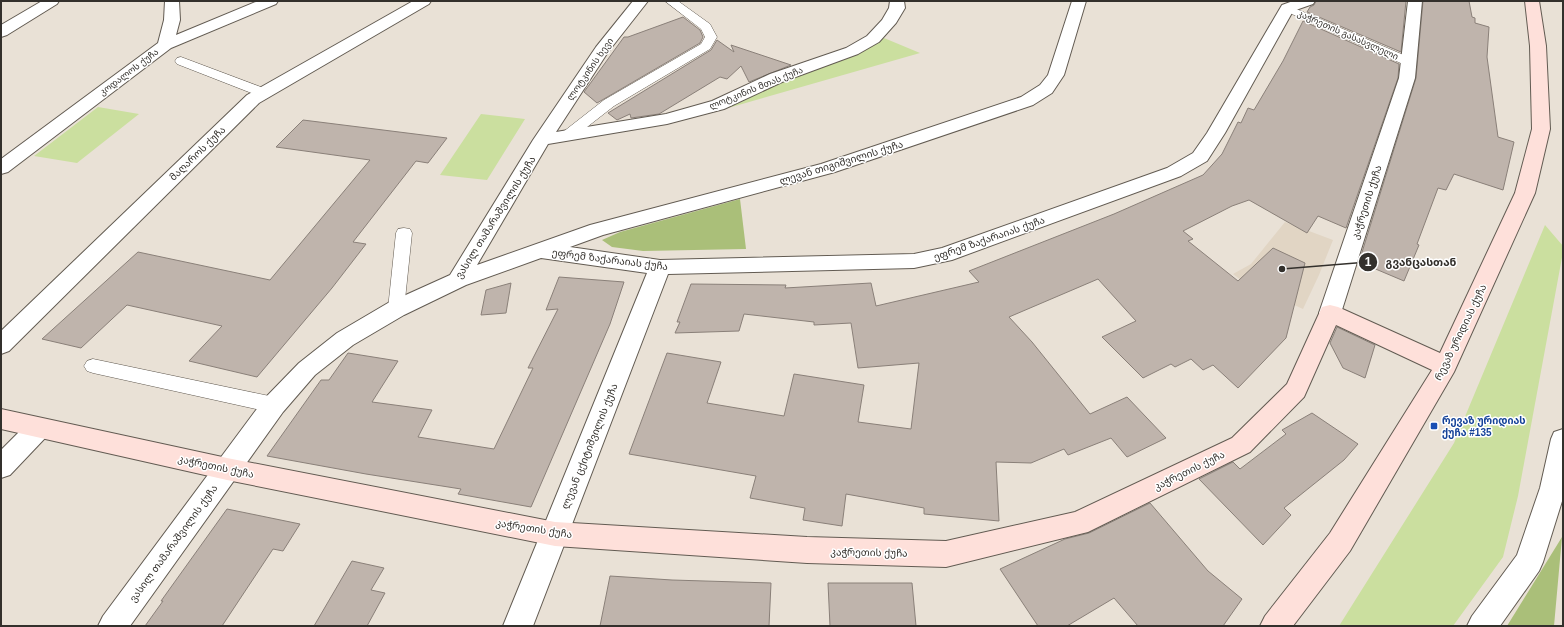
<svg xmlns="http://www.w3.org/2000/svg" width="1564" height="627" viewBox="0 0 1564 627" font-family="Arial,'Noto Sans Georgian',sans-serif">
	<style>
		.built { fill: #e1d5c4 }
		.green { fill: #cbdf9f }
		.forest { fill: #aabf79 }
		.building { fill: #bfb4ac; stroke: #8a8079 }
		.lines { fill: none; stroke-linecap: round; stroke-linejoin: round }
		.lane-casing { stroke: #625b52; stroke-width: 1 }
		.street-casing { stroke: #625b52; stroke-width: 2 }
		.secondary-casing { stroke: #625b52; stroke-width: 2 }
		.lane { fill: #fff; fill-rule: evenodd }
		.street { fill: #fff; fill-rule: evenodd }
		.secondary { fill: #fee0da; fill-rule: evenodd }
		.transit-dot { fill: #1a4fb4; stroke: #fff; stroke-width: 1.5 }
		.labels { text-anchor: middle; stroke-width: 3; stroke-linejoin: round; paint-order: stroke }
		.far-street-label { font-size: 9px; fill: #33302c; stroke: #fff }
		.street-label { font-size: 10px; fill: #33302c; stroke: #fff }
		.transit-label { font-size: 10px; font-weight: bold; fill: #164399; stroke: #fff; text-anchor: start }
		.leader { fill: none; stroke: #33302c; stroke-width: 1.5 }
		.callout-dot { fill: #33302c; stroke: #fff; stroke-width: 1.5 }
		.mark-label { font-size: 12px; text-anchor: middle; font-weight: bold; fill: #fff }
		.callout-label { font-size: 11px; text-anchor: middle; font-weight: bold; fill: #33302c; stroke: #fff; stroke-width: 3; stroke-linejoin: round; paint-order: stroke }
	</style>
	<rect width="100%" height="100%" fill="#e9e1d6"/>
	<!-- built -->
	<path class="built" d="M1285,222l48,18 -14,35 -16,34 -41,-19 -4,3 -25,-19 18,-10z"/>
	<!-- green -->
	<path class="green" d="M884,38l36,15 -213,61 73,-32 73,-28z
		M98,107l41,7 -62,49 -43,-7z
		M481,114l44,5 -38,61 -47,-5z
		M1545,225l18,21v6l-45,244 -15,61 -50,69h-114l115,-183z"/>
	<!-- forest -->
	<path class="forest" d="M740,199l6,50 -103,2 -31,-4 -10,-7 18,-8z
		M1562,537l-8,89h-47z"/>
	<!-- building -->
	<path class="building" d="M1316,1h90l-5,51 -94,-40 3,-5 4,-2z
		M1423,1h46l3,16 3,1v5l14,4 -2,30 11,80 16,5 -11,48 -49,-16 -8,16 -8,-2 -21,56 2,1 -15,36 -45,-19 57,-184z
		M683,17l17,13 3,7 -3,6 -103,60 -13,-11 40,-55h4z
		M1303,21l96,43 -1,14 -52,150 -28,-12 -11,17 -58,-33 -17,6 -49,25 10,8 -5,2 50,40 35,-33 32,15 -19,75 -48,50 -25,-23 -10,5 -12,-11 -16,8 -4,-3 -28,14 -41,-41 34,-16 -38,-42 -89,38 23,25 58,72 37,-17 39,41 -39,19 -16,-19 -43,17 -4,-6 -33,14 -35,-1 3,59 -75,-7v-6l-78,-14 -4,32 -39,-6 2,-12 -55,-10 6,-22 -127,-22 38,-101 54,9 -14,41 77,13 10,-42 70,11 -6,37 53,7 8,-66 -61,5 -7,-45 -37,2v-3l-70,-8 -5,17 -64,2 5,-11h-3l14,-38 95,1 -1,3 86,-5 5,23 103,-24 -10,-11 145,-57 89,-39 19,-21 16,-32 3,1 7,-15 6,2 29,-49z
		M717,40l17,12 -3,-7 60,20 -42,17 -8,-16 -14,13 -7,-2 -61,37 -28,4 -1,-4 -13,6 -9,-7 103,-63z
		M303,120l144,18 -19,25 -12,-2 -63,81 13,2 -34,44 -75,89 -68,-16 33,-35 -95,-21 -46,43 -39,-9 96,-87 132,28 100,-120 -94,-13z
		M559,277l65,5 -14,42 -79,183 -73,-13 3,-5 -95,-15 -99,-18 54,-76h8l19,-27 50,8 -26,41 60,8 -14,27 76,12 39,-81h-5l30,-59 -12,1z
		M511,283l-5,30 -25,2 5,-25z
		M1337,327l38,18 -10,33 -22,-10 -13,-25z
		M1312,413l46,31 -14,16 -60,48 7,7 -28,30 -64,-66 34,-17 7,7 46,-35 -4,-4z
		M1150,503l58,68 34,28 -19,27h-85l-24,-28 -47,28h-29l-38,-57 65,-30 24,-6z
		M227,509l73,15 -17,27 -10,-2 -51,77h-77l18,-25h-2z
		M352,561l32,7 -13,22 14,3 -18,33h-53z
		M610,576l62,4 99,3 -2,43h-169z
		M828,583h84l4,43h-86z"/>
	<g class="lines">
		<!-- lane casing -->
		<g class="lane-casing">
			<path id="lane" d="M665,1h13l32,23 7,13 -7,12 -96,57 -41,32 -5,1 -5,-1 -2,-3 2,-3 41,-32 97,-56 4,-7 -4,-8z
				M1287,5l126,54 2,3 -2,3h-8l-122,-55 -2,-2 2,-2z
				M181,57l88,33 2,3 -2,3h-10l-82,-32 -2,-3 2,-3z
				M404,228l6,1 2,4 -8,76 -2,4 -6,2 -6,-2 -2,-4 8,-76 2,-4z
				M93,359l181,38 7,3 2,5 -2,5 -7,3 -181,-40 -6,-2 -3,-5 3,-5z"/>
		</g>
		<!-- street casing -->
		<g class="street-casing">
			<path id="street" d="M42,1h17l-2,3 -50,31 -6,2v-12z
				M165,1h14l1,19 -4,15 82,-34h20l-2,3 -105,44 -163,124 -7,2v-15l157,-116 6,-23z
				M413,1h18l-2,3 -170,99 -250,248 -8,3v-23l246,-236z
				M633,1h15l-40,51 -52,80 110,-18 46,-13 58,-27 76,-26 21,-12 15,-16 7,-12 1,-7h14l1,7 -9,15 -17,19 -21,12 -76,28 -58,27 -57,15 -119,20 -71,121 113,-40 231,-61 200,-67 19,-12 8,-10 24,-74h14l-22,74 -12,18 -19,12 -198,67 -232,63 -33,12 90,13 254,-6 28,-6 225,-80 26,-15 14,-20 75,-128 11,-4h22l-2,3 -20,7 -68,122 -18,28 -26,15 -229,84 -38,8 -246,6 -135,352h-30l144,-353 -106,-15 -75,27 -62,30 -51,30 -38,30 -32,37 -153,214h-32l5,-10 162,-218 34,-35 38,-30 51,-30 62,-28 83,-135 63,-93z
				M1408,1h14l-7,77 -74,235 -3,6 -8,2 -8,-2 -3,-6 80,-235z
				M39,418l9,3 3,7 -3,7 -38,40 -9,3v-28l29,-29z
				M1563,429v69l-20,64 -4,9 -39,55h-33l5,-10 45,-61 23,-67 11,-49 3,-7z"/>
		</g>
		<!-- secondary casing -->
		<g class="secondary-casing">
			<path id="secondary" d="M1525,1h14l7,45 4,83 -15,64 -81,179 -104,179 -57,75h-33l5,-10 65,-83 102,-163 -96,-45 -32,72 -54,55 -162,80 -142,35 -139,-4 -252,-17 -328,-66 -226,-51v-20l226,49 328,64 252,15 139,4 129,-29 157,-74 55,-54 35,-77 8,-2 8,2 102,46 75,-160 17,-64 -2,-83z"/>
		</g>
		<!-- lane -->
		<use href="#lane" class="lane"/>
		<!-- street -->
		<use href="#street" class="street"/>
		<!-- secondary -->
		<use href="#secondary" class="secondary"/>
	</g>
	<!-- markers -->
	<rect class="transit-dot" x="1430" y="422" width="8" height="8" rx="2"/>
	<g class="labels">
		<!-- far-street labels -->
		<g class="far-street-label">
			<text transform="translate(1348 35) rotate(24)" y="3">კაჭრეთის გასასვლელი</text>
			<text transform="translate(590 69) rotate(-55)" y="3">ლოტკინის ხევი</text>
			<text transform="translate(129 72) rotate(-37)" y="3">კოდალოს ქუჩა</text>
			<text transform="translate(756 88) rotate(-22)" y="3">ლოტკინის მთას ქუჩა</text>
		</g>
		<!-- street labels -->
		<g class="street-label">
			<text transform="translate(197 153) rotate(-44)" y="4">მაღაროს ქუჩა</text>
			<text transform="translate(841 162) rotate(-17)" y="4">ლევან თიგიშვილის ქუჩა</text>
			<text transform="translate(1366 202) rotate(-72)" y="4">კაჭრეთის ქუჩა</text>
			<text transform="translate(495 217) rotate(-58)" y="4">ვასილ თამარაშვილის ქუჩა</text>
			<text transform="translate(989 238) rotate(-19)" y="4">ეფრემ ზაქარაიას ქუჩა</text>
			<text transform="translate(610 259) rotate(7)" y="4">ეფრემ ზაქარაიას ქუჩა</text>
			<text transform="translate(1460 332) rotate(-64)" y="4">რევაზ ურიდიას ქუჩა</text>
			<text transform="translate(589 446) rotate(-68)" y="4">ლევან ცქიტიშვილის ქუჩა</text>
			<text transform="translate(216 466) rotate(12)" y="4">კაჭრეთის ქუჩა</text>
			<text transform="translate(1189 470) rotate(-26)" y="4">კაჭრეთის ქუჩა</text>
			<text transform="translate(534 528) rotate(9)" y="4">კაჭრეთის ქუჩა</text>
			<text transform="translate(173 543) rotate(-54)" y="4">ვასილ თამარაშვილის ქუჩა</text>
			<text transform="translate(869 552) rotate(1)" y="4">კაჭრეთის ქუჩა</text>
		</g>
		<!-- transit labels -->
		<g class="transit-label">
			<text x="1442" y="424">რევაზ ურიდიას<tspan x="1442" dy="12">ქუჩა #135</tspan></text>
		</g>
	</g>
	<!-- callouts -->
	<path class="leader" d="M1282 269L1368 262"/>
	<g class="callout-dot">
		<circle cx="1282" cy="269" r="4"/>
		<circle cx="1368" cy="262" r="10"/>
	</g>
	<g class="mark-label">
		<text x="1368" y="266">1</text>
	</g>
	<g class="callout-label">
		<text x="1421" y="266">გვანცასთან</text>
	</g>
	<!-- border -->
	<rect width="1564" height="627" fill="none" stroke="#33302c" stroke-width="4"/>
</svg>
